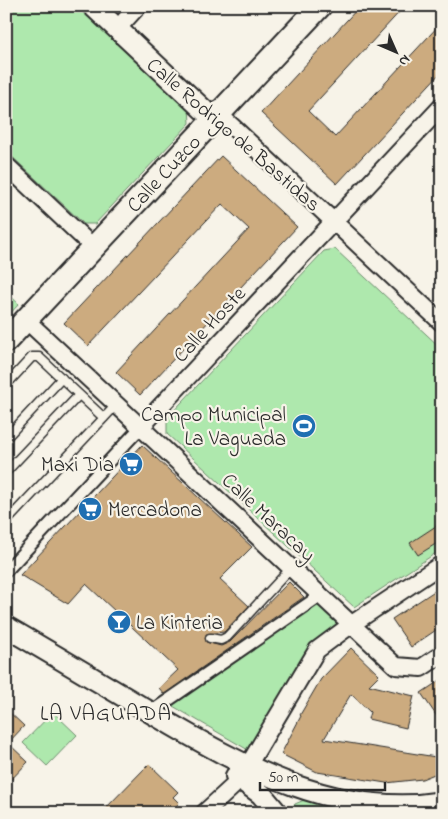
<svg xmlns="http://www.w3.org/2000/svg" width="448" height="819" viewBox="0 0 448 819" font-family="'Indie Flower',sans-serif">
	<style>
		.green { fill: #aee8ad; stroke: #6c8a6c }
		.building { fill: #ccab7f; stroke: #2b2b2b }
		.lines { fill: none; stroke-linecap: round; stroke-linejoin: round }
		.service-casing { stroke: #2b2b2b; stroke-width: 11 }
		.pedestrian-casing { stroke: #2b2b2b; stroke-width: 15 }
		.minor-casing { stroke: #2b2b2b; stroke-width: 20 }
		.tertiary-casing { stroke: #2b2b2b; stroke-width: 24 }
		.secondary-casing { stroke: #2b2b2b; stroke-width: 26 }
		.service { stroke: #f7f3e8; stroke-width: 8 }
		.pedestrian { stroke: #f7f3e8; stroke-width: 11 }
		.minor { stroke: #f7f3e8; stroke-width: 16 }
		.tertiary { stroke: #f7f3e8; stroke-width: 20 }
		.secondary { stroke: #f7f3e8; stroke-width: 22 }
		.labels { text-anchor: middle; stroke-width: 4.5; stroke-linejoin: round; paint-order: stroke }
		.street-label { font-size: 21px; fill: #2b2b2b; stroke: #f7f3e8 }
		.poi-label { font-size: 21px; fill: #2b2b2b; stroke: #f7f3e8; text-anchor: end }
		.neighbourhood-label { font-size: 22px; letter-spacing: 1px; fill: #2b2b2b; stroke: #f7f3e8 }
	</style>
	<rect width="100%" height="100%" fill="#f7f3e8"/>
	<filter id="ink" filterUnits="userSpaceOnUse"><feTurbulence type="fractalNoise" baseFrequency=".02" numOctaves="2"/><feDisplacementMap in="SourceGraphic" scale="10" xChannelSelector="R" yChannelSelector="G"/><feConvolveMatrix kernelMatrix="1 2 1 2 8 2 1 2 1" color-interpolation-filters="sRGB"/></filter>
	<g filter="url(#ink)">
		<!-- green -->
		<path class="green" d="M6,6h75l108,102 1,15 -95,101h-11l-78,-73z
			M335,249l107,100v200l-88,58 -187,-173v-16l157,-167z
			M6,292l13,12 -13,14z
			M313,600l32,31 -28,19 -62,104 -89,-52z
			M53,712l24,23 -30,31 -24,-23z
			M304,800l138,2v11h-154l7,-9z"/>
		<!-- building -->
		<path class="building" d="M360,6h45l-97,105 27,26 107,-115v49l-105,113 -76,-71z
			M221,156l76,71 -157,168 -24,-23 133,-143 -27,-25 -134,142 -24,-23z
			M142,445l110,102 -32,32 29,27 -25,26 -18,2v8l15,4 9,-4 59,-60 15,15 -140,97 -5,-6 19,-18 -92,-86 -18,20 -48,-29z
			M442,522v18l-24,15 -8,-12z
			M442,586v40l-31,21 -19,-28z
			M351,648l28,27 -10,10 45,11 -8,32 -38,-9 2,-7 -19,-18 -27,45 118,19v13l-20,8 -36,4 -69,-11 -36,-18 20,-38 -1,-1 21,-36z
			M442,679v45l-21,-31z
			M6,709l18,17 -16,17 20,19 -22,23z
			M149,764l29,28 -5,5 6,6 -10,10h-68z"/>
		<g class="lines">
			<!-- service casing -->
			<g class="service-casing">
				<path id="service" d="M6,385l26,-28h7l65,61
					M6,438l56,-60
					M6,472l73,-77
					M6,522l111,-118
					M210,638l11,2 6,-3 65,-70"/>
			</g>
			<!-- pedestrian casing -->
			<g class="pedestrian-casing">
				<path id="pedestrian" d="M6,571l135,-144
					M151,712l170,-117"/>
			</g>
			<!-- minor casing -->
			<g class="minor-casing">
				<path id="minor" d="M117,29l21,-23
					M219,114l223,209
					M6,165l87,82
					M26,320l370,346 25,2 21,-14
					M141,427l301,-321
					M246,769l71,-119 35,-26 90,-60
					M204,813l37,-34"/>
			</g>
			<!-- tertiary casing -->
			<g class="tertiary-casing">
				<path id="tertiary" d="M93,6l115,108h11
					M6,627c52,30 103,61 154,91 85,50 178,101 282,84
					M236,776l25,18 16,19"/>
			</g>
			<!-- secondary casing -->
			<g class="secondary-casing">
				<g id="secondary">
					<path id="s1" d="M6,341l314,-335"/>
				</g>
			</g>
			<!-- service -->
			<use href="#service" class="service"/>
			<!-- pedestrian -->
			<use href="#pedestrian" class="pedestrian"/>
			<!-- minor -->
			<use href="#minor" class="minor"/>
			<!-- tertiary -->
			<use href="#tertiary" class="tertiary"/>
			<!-- secondary -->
			<use href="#secondary" class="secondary"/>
		</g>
	</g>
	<!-- icons -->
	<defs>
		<g id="stadium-disc" transform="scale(1.25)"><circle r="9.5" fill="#1f6fb2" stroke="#f7f3e8"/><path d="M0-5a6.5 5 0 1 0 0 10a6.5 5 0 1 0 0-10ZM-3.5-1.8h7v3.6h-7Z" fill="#fff"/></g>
		<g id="supermarket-disc" transform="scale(1.25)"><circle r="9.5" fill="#1f6fb2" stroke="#f7f3e8"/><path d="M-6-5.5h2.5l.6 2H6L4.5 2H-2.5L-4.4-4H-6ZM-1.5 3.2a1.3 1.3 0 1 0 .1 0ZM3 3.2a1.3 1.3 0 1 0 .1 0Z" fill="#fff"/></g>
		<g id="bar-disc" transform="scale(1.25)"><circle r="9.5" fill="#1f6fb2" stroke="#f7f3e8"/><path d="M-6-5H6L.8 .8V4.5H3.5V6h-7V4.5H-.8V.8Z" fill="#fff"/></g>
	</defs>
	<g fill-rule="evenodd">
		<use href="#stadium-disc" x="304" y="426"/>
		<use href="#supermarket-disc" x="131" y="464"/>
		<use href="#supermarket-disc" x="90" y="509"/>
		<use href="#bar-disc" x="119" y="622"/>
	</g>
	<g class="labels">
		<!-- street labels -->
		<g class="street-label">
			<text transform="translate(234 134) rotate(41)" y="7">Calle Rodrigo de Bastidas</text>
			<text dy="7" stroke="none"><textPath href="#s1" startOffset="230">Calle Cuzco</textPath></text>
			<text transform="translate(209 324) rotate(-47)" y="7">Calle Hoste</text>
			<text transform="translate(269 517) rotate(43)" y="7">Calle Maracay</text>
		</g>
		<!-- poi labels -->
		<g class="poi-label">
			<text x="286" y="421">Campo Municipal<tspan x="286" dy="24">La Vaguada</tspan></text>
			<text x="114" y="471">Maxi Dia</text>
			<text x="108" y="516" text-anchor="start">Mercadona</text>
			<text x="136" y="629" text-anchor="start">La Kinteria</text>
		</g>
		<!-- neighbourhood labels -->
		<g class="neighbourhood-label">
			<text x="106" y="720">LA VAGUADA</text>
		</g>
	</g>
	<!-- margin -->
	<rect width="448" height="819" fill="none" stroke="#f7f3e8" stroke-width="25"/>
	<rect x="12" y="12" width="423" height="794" fill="none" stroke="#2b2b2b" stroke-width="2" filter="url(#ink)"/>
	<!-- north arrow -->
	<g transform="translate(396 52) rotate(135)" stroke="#f7f3e8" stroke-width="4" paint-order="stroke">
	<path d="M0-4L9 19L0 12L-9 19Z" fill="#2b2b2b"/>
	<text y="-8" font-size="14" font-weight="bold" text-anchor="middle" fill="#2b2b2b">N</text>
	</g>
	<!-- scale -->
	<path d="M260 782v8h125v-8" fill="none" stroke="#2b2b2b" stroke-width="2.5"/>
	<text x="268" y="782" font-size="15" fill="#2b2b2b" stroke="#f7f3e8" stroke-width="4" paint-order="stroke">50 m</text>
</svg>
